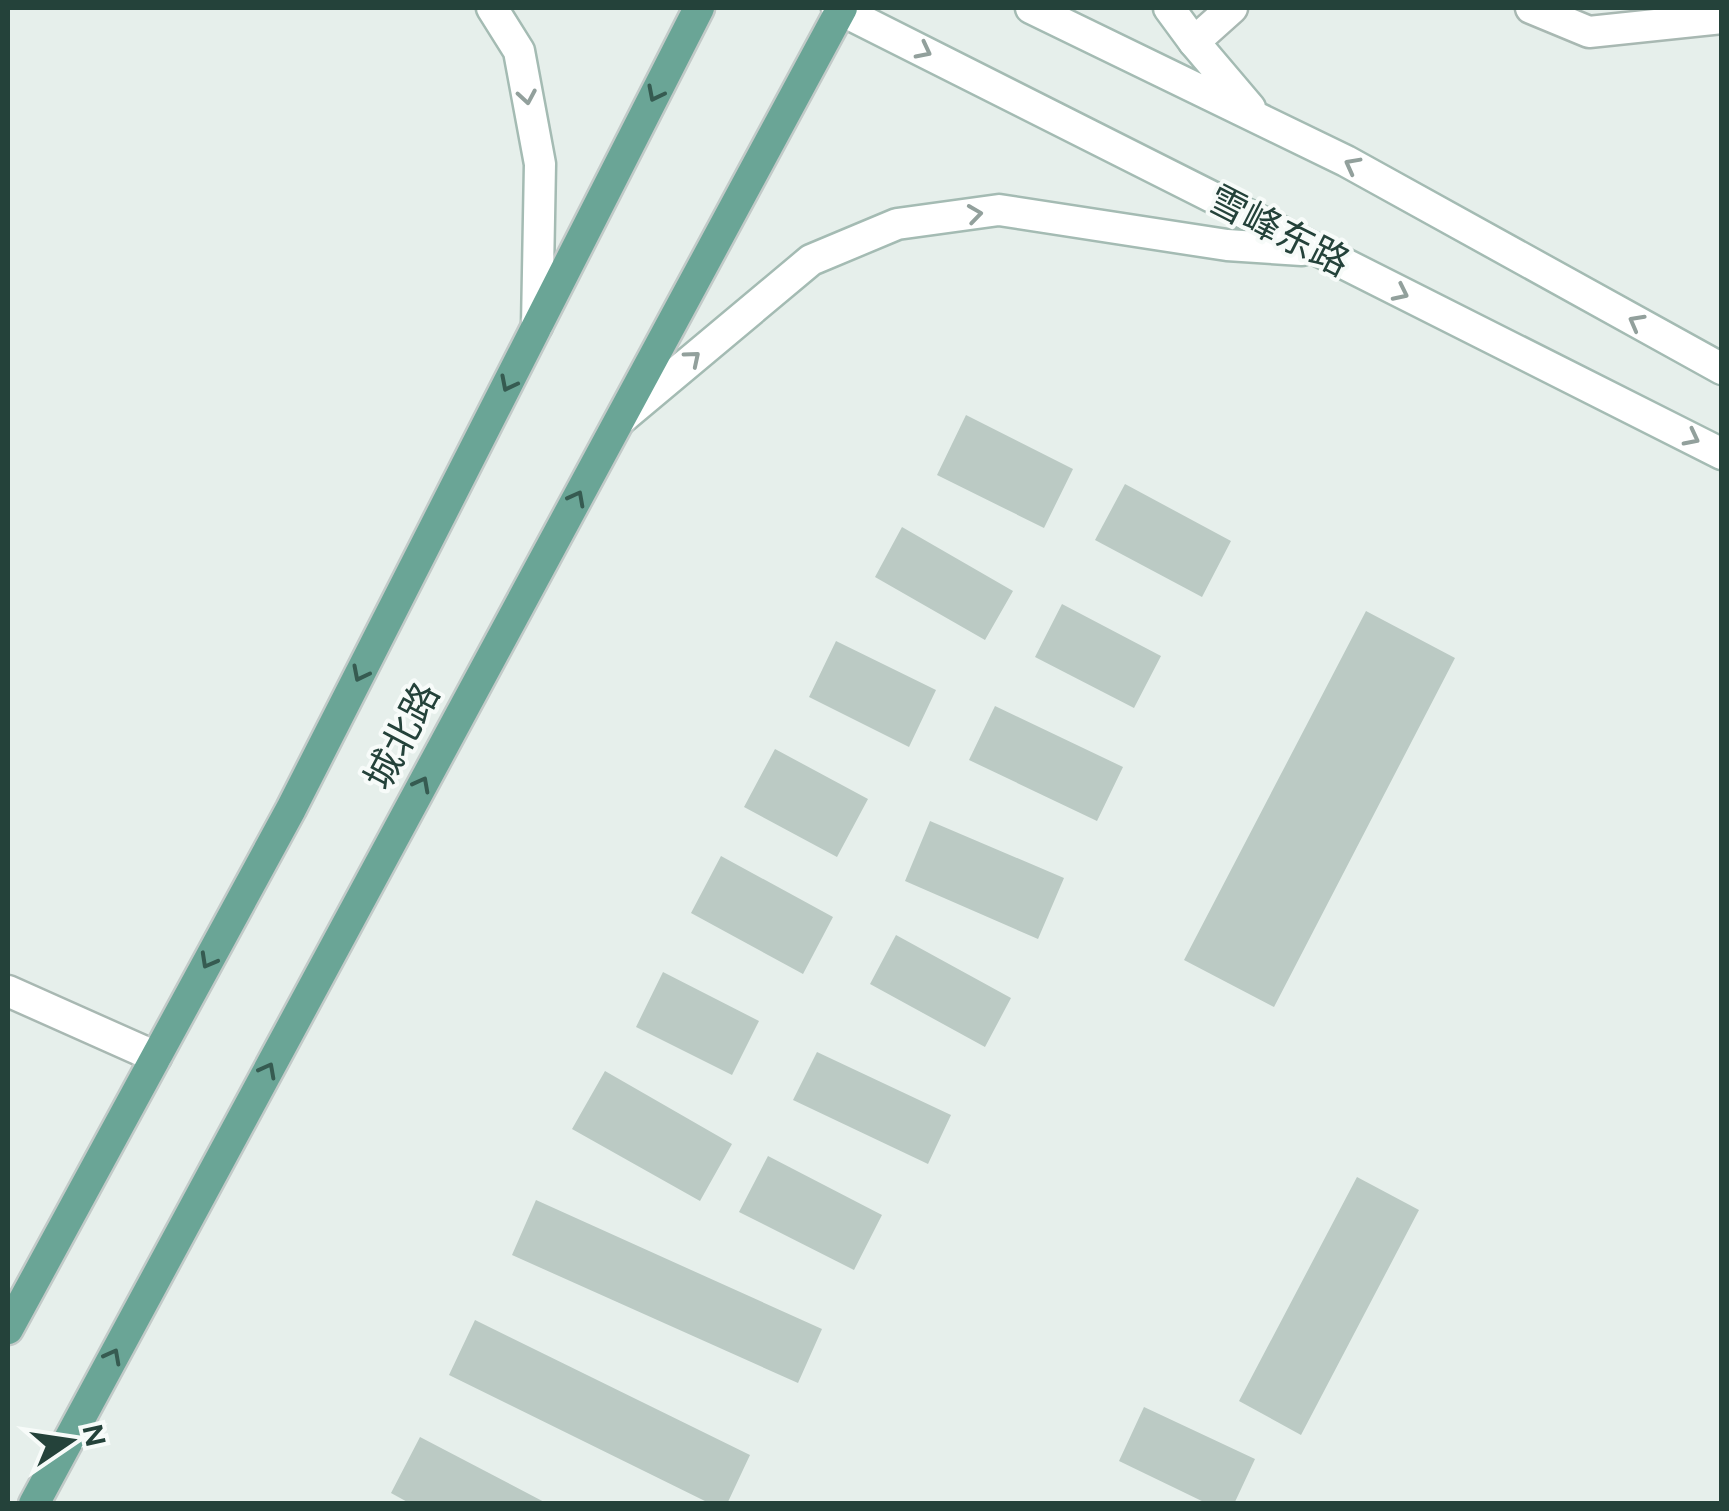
<svg xmlns="http://www.w3.org/2000/svg" width="1729" height="1511" viewBox="0 0 1729 1511" font-family="Figtree,'Noto Sans SC',sans-serif">
	<style>
		.building { fill: #bbcac4 }
		.lines { fill: none; stroke-linecap: round; stroke-linejoin: round }
		.minor-casing { stroke: #a8b8b2; stroke-width: 35 }
		.secondary-casing { stroke: #a4bbb3; stroke-width: 35 }
		.primary-casing { stroke: #c2cac8; stroke-width: 35 }
		.minor { stroke: #fff; stroke-width: 30 }
		.secondary { stroke: #fff; stroke-width: 30 }
		.primary { stroke: #6aa596; stroke-width: 30 }
		.oneway { stroke: #92a09c }
		.oneway2 { stroke: #365b51 }
		.labels { text-anchor: middle; stroke-width: 8; stroke-linejoin: round; paint-order: stroke }
		.street-label { font-size: 38px; fill: #24423a; stroke: #f7fbf9 }
	</style>
	<rect width="100%" height="100%" fill="#e6efeb"/>
	<!-- building -->
	<path class="building" d="M966,415l107,54 -29,59 -107,-53z
		M1125,484l106,57 -29,56 -107,-57z
		M902,527l111,64 -28,49 -110,-63z
		M1062,604l99,52 -27,52 -99,-51z
		M1366,611l89,47 -181,349 -90,-47z
		M836,641l100,49 -27,57 -100,-50z
		M995,706l128,61 -26,54 -128,-61z
		M775,749l93,50 -31,58 -93,-50z
		M930,821l134,57 -26,61 -133,-58z
		M721,856l112,61 -30,57 -112,-61z
		M896,935l115,63 -26,49 -115,-63z
		M663,972l96,49 -27,54 -96,-48z
		M817,1052l134,63 -23,49 -135,-64z
		M605,1071l127,73 -32,57 -128,-72z
		M768,1156l114,59 -28,55 -115,-58z
		M1357,1177l62,33 -118,225 -62,-34z
		M536,1200l286,129 -24,54 -286,-128z
		M475,1320l275,135 -23,49h-16l-262,-129z
		M1144,1407l111,52 -21,45h-26l-89,-43z
		M420,1437l128,67h-137l-20,-11z"/>
	<g class="lines">
		<!-- minor casing -->
		<g class="minor-casing">
			<path id="minor" d="M1531,8l58,24 133,-14
				M1194,42l38,-34
				M8,991l148,66"/>
		</g>
		<!-- secondary casing -->
		<g class="secondary-casing">
			<path id="secondary" d="M492,8l27,43 21,113 -3,162
				M837,8l885,446
				M1031,8l315,153 376,208
				M1169,8l25,34 56,66
				M621,419l190,-159 86,-36 102,-14 228,35 75,5"/>
		</g>
		<!-- primary casing -->
		<g class="primary-casing">
			<path id="primary" d="M8,1329l283,-520 408,-801
				M34,1504l808,-1496"/>
		</g>
		<!-- minor -->
		<use href="#minor" class="minor"/>
		<!-- secondary -->
		<use href="#secondary" class="secondary"/>
		<!-- primary -->
		<use href="#primary" class="primary"/>
	</g>
	<!-- one-way arrows -->
	<defs><path id="oneway-chevron" d="M-2-3.5L2.5 0L-2 3.5" fill="none" stroke-width="1.6" stroke-linecap="round" stroke-linejoin="round" transform="scale(2.5)"/></defs>
	<g class="oneway">
		<use href="#oneway-chevron" transform="translate(924 51) rotate(27)"/>
		<use href="#oneway-chevron" transform="translate(527 97) rotate(80)"/>
		<use href="#oneway-chevron" transform="translate(1352 165) rotate(-152)"/>
		<use href="#oneway-chevron" transform="translate(975 214) rotate(-8)"/>
		<use href="#oneway-chevron" transform="translate(1401 293) rotate(26)"/>
		<use href="#oneway-chevron" transform="translate(1636 322) rotate(-151)"/>
		<use href="#oneway-chevron" transform="translate(693 358) rotate(-40)"/>
		<use href="#oneway-chevron" transform="translate(1692 438) rotate(27)"/>
	</g>
	<g class="oneway2">
		<use href="#oneway-chevron" transform="translate(655 94) rotate(117)"/>
		<use href="#oneway-chevron" transform="translate(508 384) rotate(117)"/>
		<use href="#oneway-chevron" transform="translate(577 498) rotate(-62)"/>
		<use href="#oneway-chevron" transform="translate(360 674) rotate(117)"/>
		<use href="#oneway-chevron" transform="translate(422 784) rotate(-62)"/>
		<use href="#oneway-chevron" transform="translate(208 961) rotate(119)"/>
		<use href="#oneway-chevron" transform="translate(268 1070) rotate(-62)"/>
		<use href="#oneway-chevron" transform="translate(113 1356) rotate(-62)"/>
	</g>
	<g class="labels">
		<!-- street labels -->
		<g class="street-label">
			<text transform="translate(1279 231) rotate(27)" y="13">雪峰东路</text>
			<text transform="translate(402 736) rotate(-62)" y="13">城北路</text>
		</g>
	</g>
	<!-- border -->
	<rect width="1729" height="1511" fill="none" stroke="#24423a" stroke-width="20"/>
	<!-- north arrow -->
	<g transform="translate(70 1441) rotate(77)" stroke="#f7fbf9" stroke-width="8" paint-order="stroke">
	<path d="M0-8L18 38L0 25L-18 38Z" fill="#24423a"/>
	<text y="-15" font-size="28" font-weight="bold" text-anchor="middle" fill="#24423a">N</text>
	</g>
</svg>
